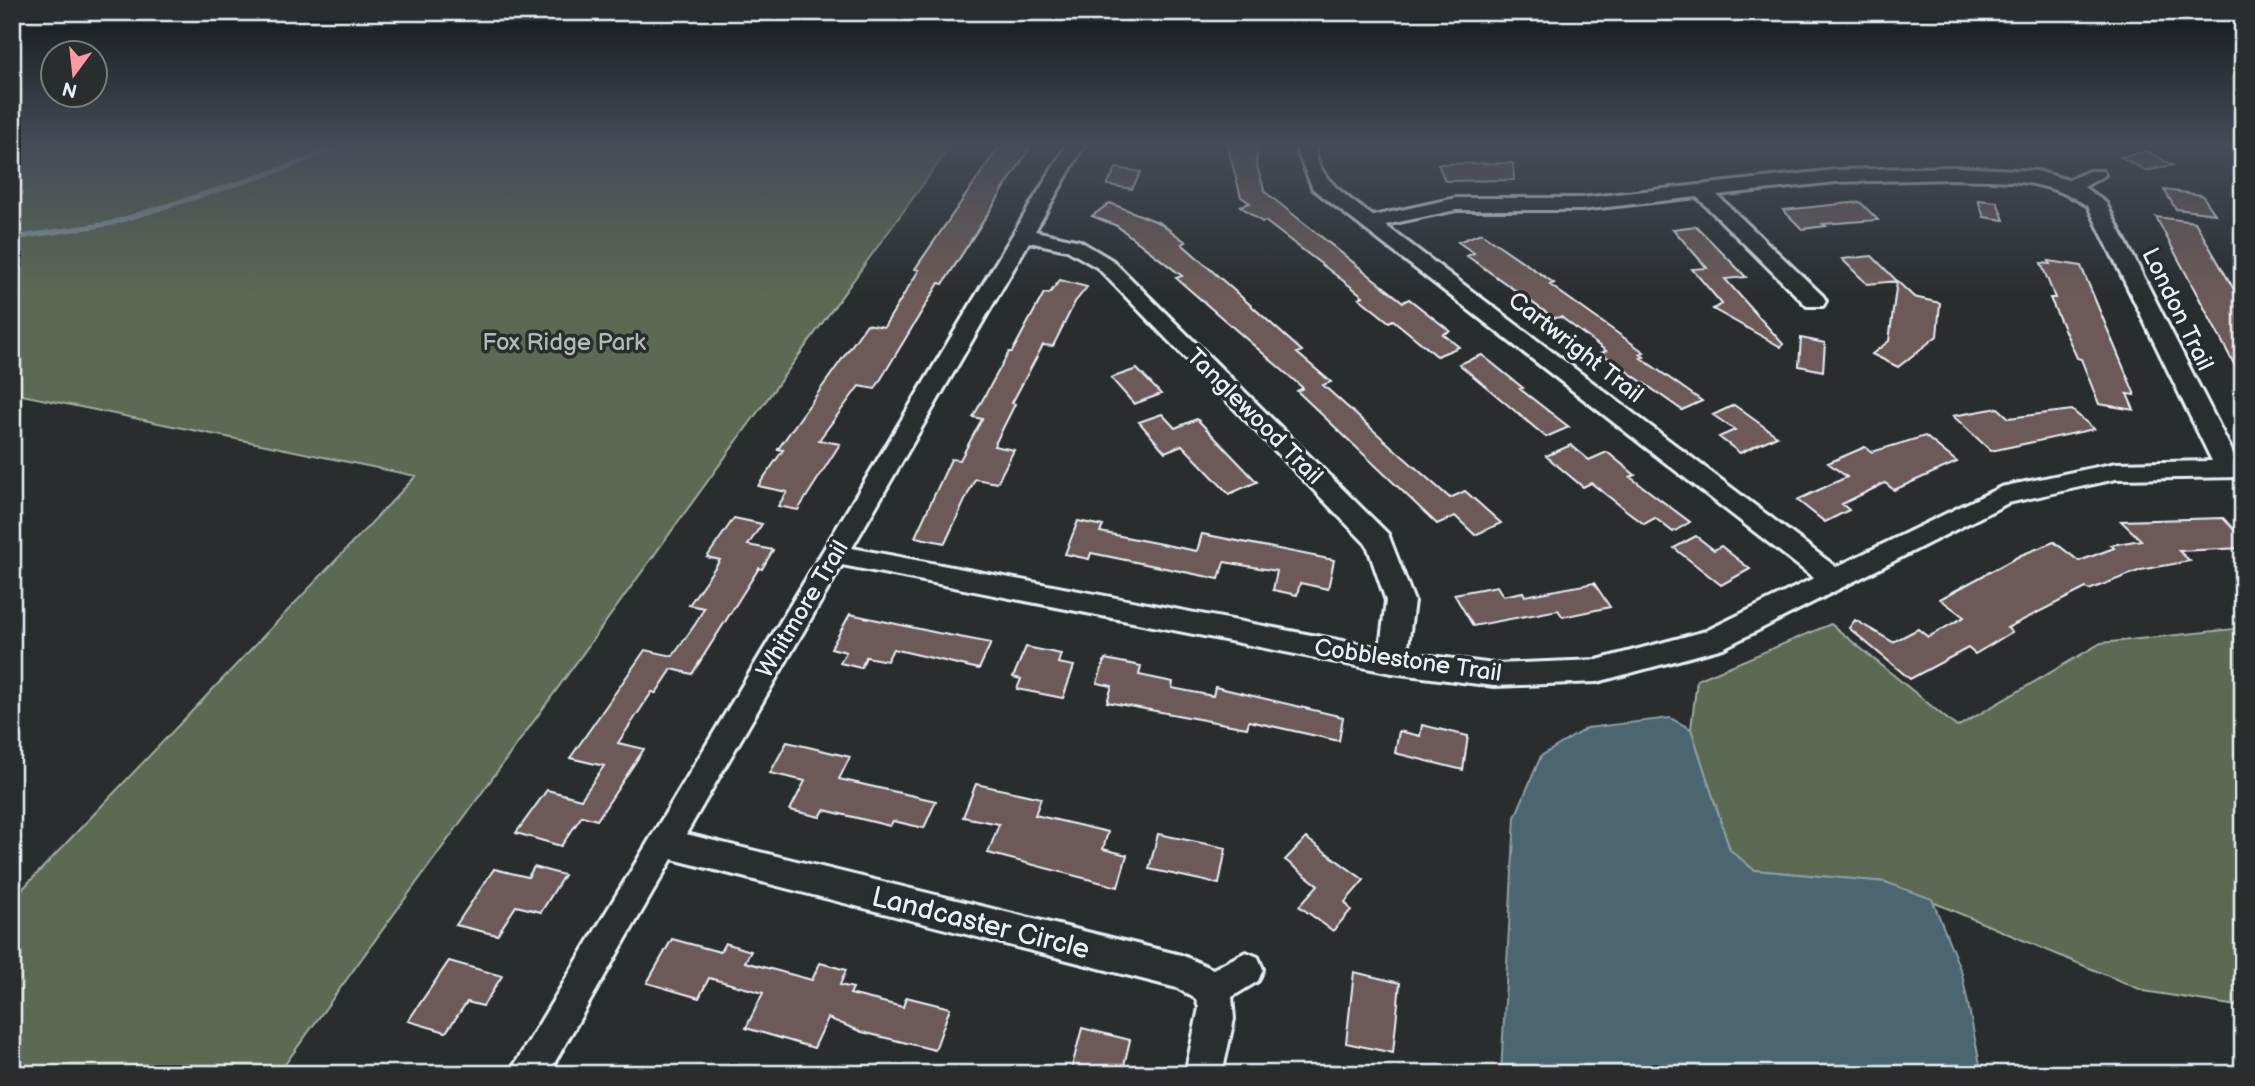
<svg xmlns="http://www.w3.org/2000/svg" width="2255" height="1086" viewBox="0 0 2255 1086" font-family="'Balsamiq Sans',sans-serif">
	<style>
		.green { fill: #5b6a52; stroke: #a2aea5; stroke-width: 2 }
		.water { fill: #4c6671; stroke: #8a9ea7; stroke-width: 2 }
		.lines { fill: none; stroke-linecap: round; stroke-linejoin: round }
		.stream { stroke: #8a9ea7; stroke-width: 5 }
		.building { fill: #6d5a58; stroke: #e8f1f8; stroke-width: 2 }
		.minor-casing { stroke: #e8f1f8; stroke-width: 6 }
		.minor { fill: #2a2d2e; fill-rule: evenodd }
		.labels { text-anchor: middle; stroke-width: 7; stroke-linejoin: round; paint-order: stroke }
		.street-label { font-size: 24px; fill: #e8f1f8; stroke: #2a2d2e }
		.park-label { font-size: 24px; fill: #b0bbb6; stroke: #2a2d2e }
		.near-street-label { font-size: 28px; fill: #e8f1f8; stroke: #2a2d2e }
	</style>
	<rect width="100%" height="100%" fill="#2a2d2e"/>
	<filter id="ink" filterUnits="userSpaceOnUse"><feTurbulence type="fractalNoise" baseFrequency=".0143" numOctaves="2"/><feDisplacementMap in="SourceGraphic" scale="14" xChannelSelector="R" yChannelSelector="G"/><feConvolveMatrix kernelMatrix="1 2 1 2 8 2 1 2 1" color-interpolation-filters="sRGB"/></filter>
	<g filter="url(#ink)">
		<!-- green -->
		<path class="green" d="M12,144h940l-674,930h-266v-174l404,-424 -404,-83z
			M1831,624l126,103 144,-84 142,-15v379l-99,-16 -259,-109 -131,-12 -24,-20 -39,-121 6,-49z"/>
		<!-- water -->
		<path class="water" d="M1670,718l21,11 39,121 24,20 131,12 47,17 30,75 20,100h-481l14,-257 26,-61 46,-28z"/>
		<g class="lines">
			<!-- stream -->
			<path class="stream" d="M12,238l97,-14 159,-50 79,-30"/>
		</g>
		<!-- building -->
		<path class="building" d="M1001,144h27l-2,3 4,1 -87,136 -4,-1 -64,106 -16,-3 -40,54 21,4 -42,66 -20,-4 9,-14 -29,-6 25,-36 -5,-1 89,-125 17,3 35,-57 -4,-1z
			M1227,144h31l-2,19 9,29 138,110 6,-3 41,32 -7,3 16,13 -22,9 -44,-36 -4,2 -30,-24 4,-2 -98,-75 -3,1 -22,-16 10,-3 -9,-6z
			M2147,151l25,14 -26,6 -25,-14z
			M1513,163l1,17 -69,1 -7,-17z
			M1116,168l25,4 -9,17 -25,-4z
			M2164,190l38,5 13,19 -39,-5z
			M1978,200l19,2 7,18 -20,-3z
			M1860,202l18,18 -55,4 3,2 -24,3 -19,-19z
			M1110,203l50,20 26,19 -4,2 120,107 -5,2 34,29 -8,3 69,62 58,51 15,-7 36,32 -26,12 -20,-19 -18,8 -140,-133 6,-3 -127,-110 6,-2 -65,-50 -25,-10z
			M2156,217l39,5 48,83v76z
			M1696,226l50,51 -21,2 58,65 -2,3 -68,-38 9,-5 -30,-35 15,-1 -34,-39z
			M1481,233l73,50 -4,2 94,67 -4,2 4,3 -3,1 61,43 -20,9 -81,-57 5,-2 -45,-34 -7,1 -87,-62 7,-3 -16,-11z
			M1872,256l25,25 -30,3 -25,-25z
			M2049,261l32,5 54,129 -8,-1 7,16 -35,-6 -18,-45 -4,-1 -27,-60h5l-14,-35 9,1z
			M1060,280l27,7 -12,15 -22,44 -10,-1 -31,58 3,1 -21,42 20,4 -17,33 -22,-4 -30,64 -30,-6 36,-78 9,1 22,-41 -9,-2 36,-65h3l32,-59 5,1z
			M1897,281l17,16 26,6 -3,33 -39,31 -26,-13 17,-13z
			M1801,338l24,5 -2,28 -24,-5z
			M1482,355l41,33 -3,1 49,38 -23,10 -87,-73z
			M1137,369l24,25 -27,10 -23,-26z
			M1734,405l43,31 -37,17 -21,-16 16,-7 -22,-15z
			M1998,408l11,10 63,-8 22,19 -103,22 -38,-35z
			M1162,414l13,14 22,-9 60,63 -28,12 -47,-49 -17,7 -26,-30z
			M1925,436l32,26 -63,28 -9,-7 -43,21 7,6 -24,12 -28,-22 50,-23 -19,-14 37,-16 7,5z
			M1571,445l18,15 18,-8 28,23 -5,2 60,45 -17,10 -18,-14 -11,6 -53,-41 -8,4 -37,-31z
			M734,518l28,6 -14,21 25,5 -11,19 -3,-1 -67,106 -20,-5 -16,24 -4,-1 -34,51 26,6 -47,71 -15,-4 -21,30 -45,-13 31,-43 34,9 23,-33 -34,-8 75,-108 28,6 23,-33 8,-15 -15,-3 31,-45 -13,-3z
			M2223,518l20,21v9l-64,3 11,10 -49,9 -52,20 -3,-2 -79,40 5,4 -37,22 -7,-6 -58,31 -61,-51 6,-8 38,22 25,-13 10,8 36,-20 -24,-18 81,-44 33,-13 25,19 35,-13 -3,-3 30,-5 -20,-19z
			M1078,521l25,5 -3,6 97,19 5,-17 132,26 -6,29 -28,-6 -3,12 -24,-5 4,-19 -53,-9 -5,17 -128,-26 -2,6 -24,-5z
			M1696,536l18,14 7,-4 29,23 -29,16 -47,-37z
			M1594,583l16,24 -47,10 -5,-7 -85,16 -19,-32 43,-8 6,10 20,-4 2,4z
			M850,614l88,19 53,10 -12,26 -86,-20 -6,12 -21,-4 -5,11 -21,-5 6,-11 -15,-4z
			M1026,647l35,7 -3,9 16,3 -11,32 -46,-9 4,-10 -8,-2z
			M1105,659l36,7 -2,9 34,7 -1,6 41,8 2,-9 128,30 -4,24 -90,-20 -2,7 -140,-26 5,-16 -15,-3z
			M1422,725l46,11 -5,34 -68,-17 4,-22 21,5z
			M787,742l63,15 -11,22 97,22 -12,27 -31,-7 -3,5 -66,-16 -4,7 -30,-7 15,-29 -35,-8z
			M976,784l65,14 -6,17 73,17 -5,17 24,6 -9,32 -130,-34 11,-29 -36,-7z
			M1158,834l68,14 -7,36 -70,-15z
			M1306,838l58,42 -19,22 6,8 -18,21 -34,-25 19,-21 -33,-25z
			M534,867l30,8 -23,37 -25,-6 -19,29 -41,-10 38,-56 34,8z
			M672,939l48,13 5,-9 26,8 -6,11 67,18 8,-17 26,7 -6,15 13,3 -3,6 53,13 3,-10 44,11 -15,42 -73,-18 -34,-14 -14,30 -68,-20 17,-35 -54,-15 -10,20 -52,-15z
			M449,961l53,15 -19,30 -16,-4 -21,30 -38,-11z
			M1354,972l46,11 -7,70 -47,-10z
			M1082,1028l48,12 -8,34h-52z"/>
		<g class="lines">
			<!-- minor casing -->
			<g class="minor-casing">
				<path id="minor" d="M1067,144h18l-50,87 45,10 32,19 276,274 26,67 -7,52 87,11 103,-4 109,-29 108,-53 -501,-389 -16,-38 2,-7h18c-8,30 36,57 56,72l83,-18h125l255,-28 118,-3 83,4 31,9 21,-9h14l2,4 -21,12 22,16 131,258h6v16l-127,2 -108,24 -285,145 -126,34 -103,4 -102,-13 -550,-108 -156,269 495,121 32,14 33,-17 12,5 5,12 -5,12 -26,16 2,22 -12,55h-37l14,-66 -3,-9 -19,-11 -505,-129 -124,215h-39zM1954,179c53,2 87,-2 134,27l124,255 -96,2 -115,24 -165,80 -451,-342 71,-15h125l116,-13 110,109h16l3,-5 -3,-5 -106,-101 119,-13zM1029,242l38,8 31,18 269,277 19,56 -6,47 -528,-100z"/>
			</g>
			<!-- minor -->
			<use href="#minor" class="minor"/>
		</g>
	</g>
	<!-- sky -->
	<linearGradient id="sky" x2="0" y2="1"><stop stop-color="#171919"/><stop offset="0.49" stop-color="#444c57"/><stop offset="1" stop-color="#444c57" stop-opacity="0"/></linearGradient>
	<rect width="2255" height="296" fill="url(#sky)"/>
	<g class="labels">
		<!-- street labels -->
		<g class="street-label">
			<text transform="translate(2178 309) rotate(64)" y="8">London Trail</text>
			<text transform="translate(1576 347) rotate(38)" y="8">Cartwright Trail</text>
			<text transform="translate(1255 416) rotate(45)" y="8">Tanglewood Trail</text>
			<text transform="translate(802 609) rotate(-59)" y="8">Whitmore Trail</text>
			<text transform="translate(1408 660) rotate(8)" y="8">Cobblestone Trail</text>
		</g>
		<!-- park labels -->
		<g class="park-label">
			<text x="564" y="350">Fox Ridge Park</text>
		</g>
		<!-- near-street labels -->
		<g class="near-street-label">
			<text transform="translate(981 922) rotate(14)" y="10">Landcaster Circle</text>
		</g>
	</g>
	<!-- margin -->
	<rect width="2255" height="1086" fill="none" stroke="#2a2d2e" stroke-width="42"/>
	<rect x="21" y="21" width="2213" height="1044" fill="none" stroke="#e8f1f8" stroke-width="2.5" filter="url(#ink)"/>
	<!-- north arrow -->
	<g transform="translate(74 74) rotate(195)"><circle r="33" fill="#2a2d2e" stroke="#767b7f" stroke-width="2"/>
	<path d="M0-5L12 26L0 18L-12 26Z" fill="#ff9aa2"/>
	<text y="-10" font-size="19" font-weight="bold" text-anchor="middle" fill="#e8f1f8">N</text>
	</g>
</svg>
